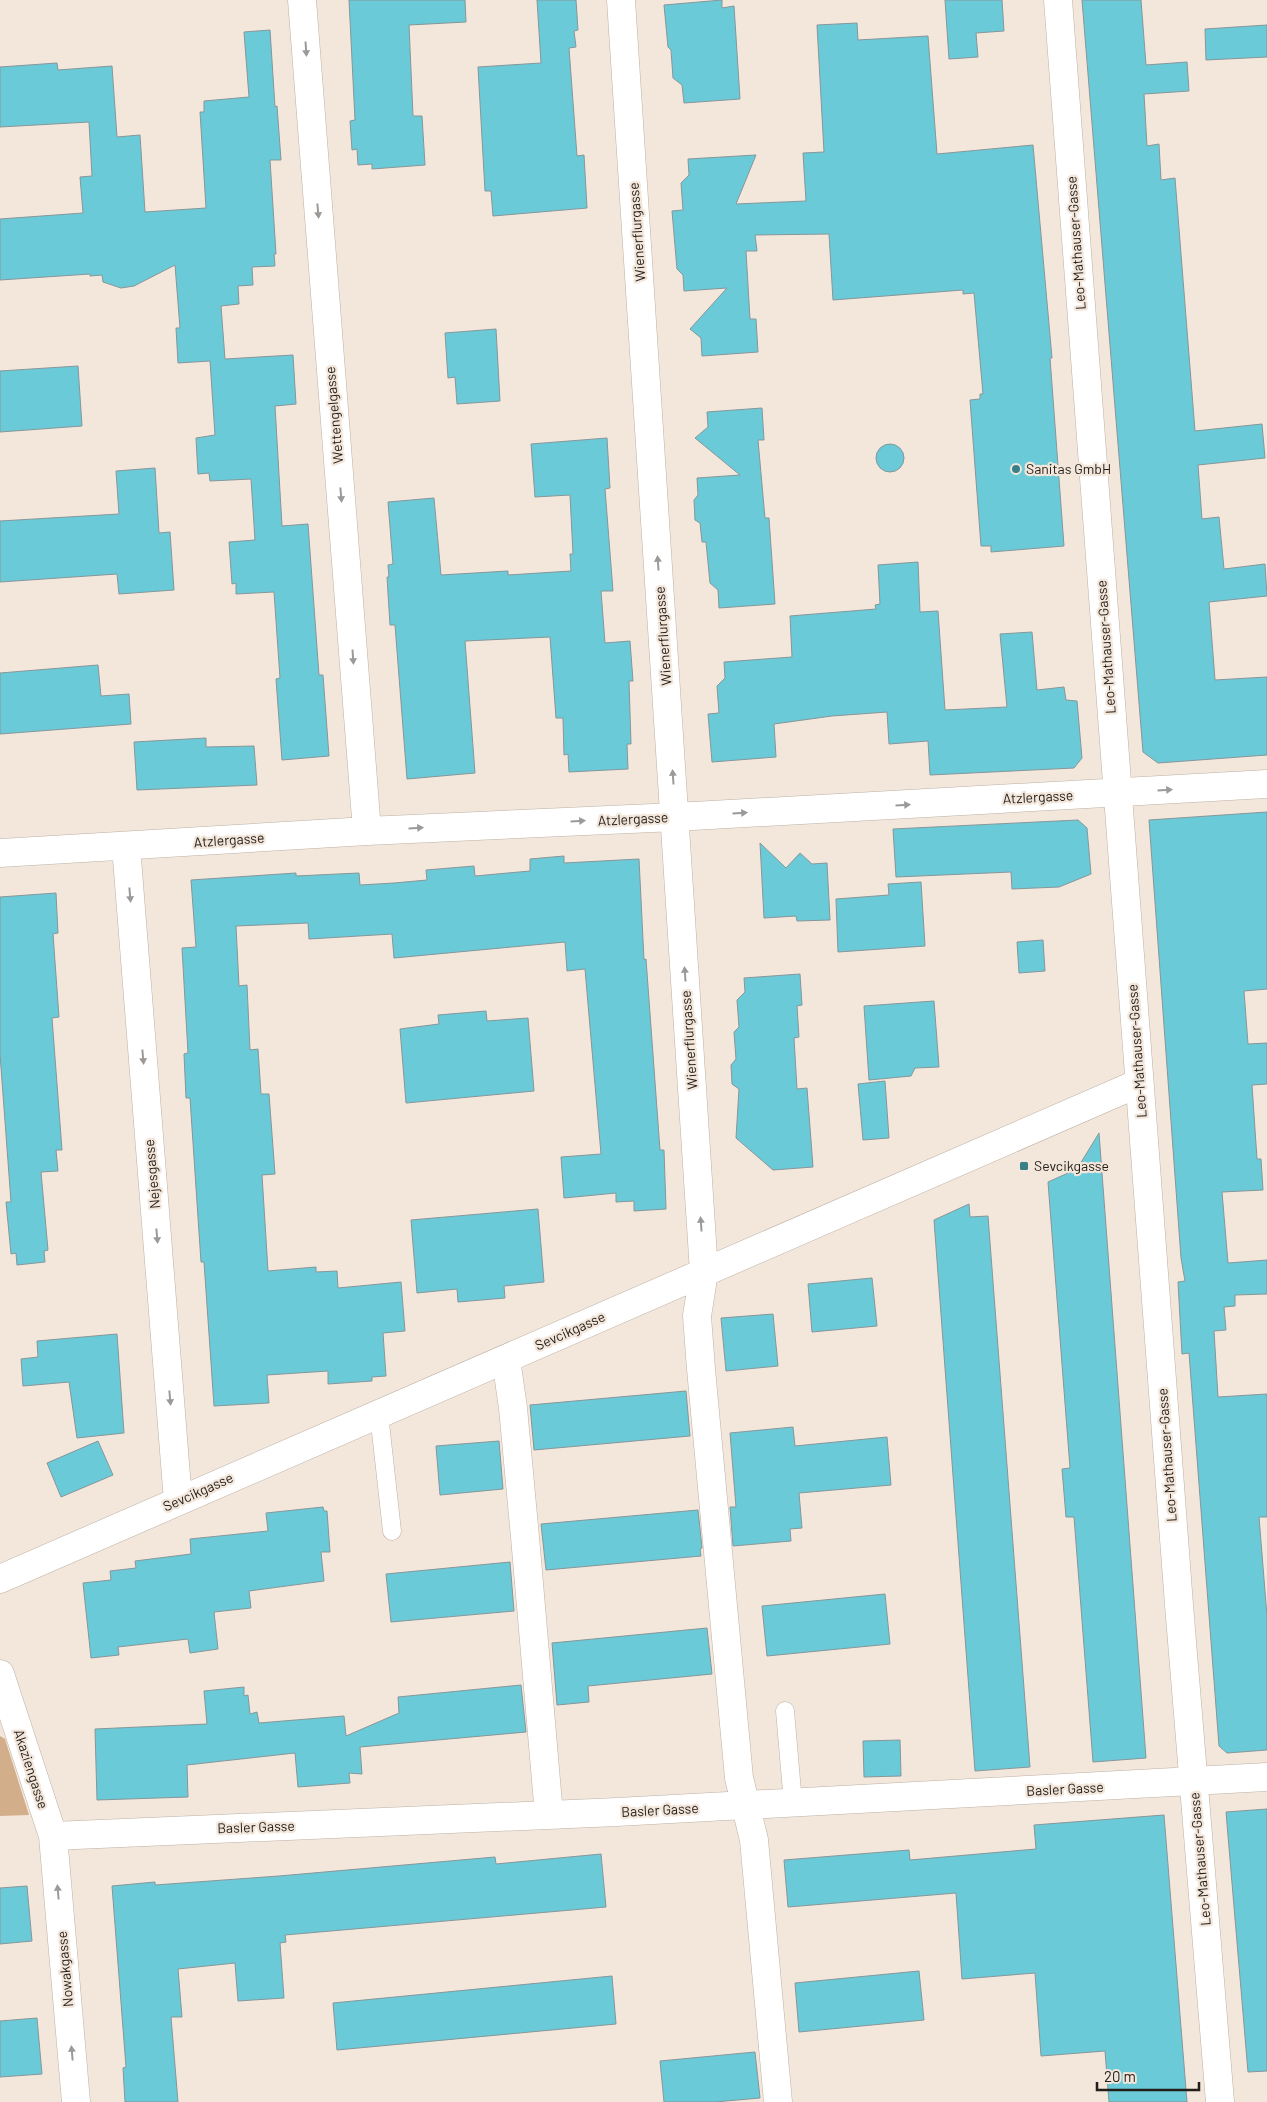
<svg xmlns="http://www.w3.org/2000/svg" width="1267" height="2102" viewBox="0 0 1267 2102" font-family="Barlow,sans-serif">
	<style>
		.green { fill: #d3ae8a }
		.building { fill: #6bcad8; stroke: #85979a }
		.lines { fill: none; stroke-linecap: round; stroke-linejoin: round }
		.lane-casing { stroke: #bdb1a5; stroke-width: 19 }
		.street-casing { stroke: #bdb1a5; stroke-width: 29 }
		.lane { stroke: #fff; stroke-width: 18 }
		.street { stroke: #fff; stroke-width: 28 }
		.oneway { fill: #9c9a98 }
		.poi-dot { fill: #39808a; stroke: #f3e6da; stroke-width: 2 }
		.labels { text-anchor: middle; stroke-width: 4.5; stroke-linejoin: round; paint-order: stroke }
		.street-label { font-size: 14px; fill: #231e1a; stroke: #f3e6da }
		.poi-label { font-size: 14px; fill: #231e1a; stroke: #f3e6da; text-anchor: start }
	</style>
	<rect width="100%" height="100%" fill="#f3e6da"/>
	<!-- green -->
	<path class="green" d="M0,1736l5,3 24,76 -29,1z"/>
	<!-- building -->
	<path class="building" d="M349,0h116l1,22 -57,3 4,91h9l3,49 -53,4v-5l-14,1 -1,-16 -5,1 -2,-29 5,-1z
		M537,0h39l2,30 -4,1 2,16 -7,1 8,108 7,-1 3,53 -94,8 -2,-25h-6l-7,-124 63,-4z
		M722,0v8l12,-2 6,93 -56,4 -2,-18 -9,-7 -2,-28 -3,-3 -4,-42z
		M945,0h57l2,31 -28,2 2,24 -29,2z
		M1082,0h59l5,65 41,-3 2,29 -45,3 3,52 12,-2 2,36 14,-2 20,253 67,-7 3,34 -67,7 4,54 17,-2 5,52 41,-5 2,32 -58,6 6,78 52,-3v78l-109,8 -15,-11z
		M857,23l1,17 70,-4 9,118 96,-9 19,213h-2l14,188 -73,6v-6h-10l-11,-146 10,-1v-5h3l-9,-101 -11,1v-4l-130,10 -4,-66 -74,1 2,16h-11l4,68h6l2,33 -56,4 -1,-18 -11,-9 37,-41 -43,3 -1,-16 -6,-6 -5,-58 11,-1 -2,-27 8,-8 -1,-16 68,-4 -20,49 70,-3 -3,-48 21,-1 -7,-127z
		M1267,25v32l-61,3 -1,-31z
		M270,30l5,77 2,-1 4,54h-11l6,94h-2l1,12 -23,1 1,18 -15,1 1,18 -18,2 4,53 68,-4 3,49 -21,2 7,120 26,-2 11,151h4l6,81 -47,4 -6,-81 4,-1 -6,-86 -38,2v-11l-4,1 -3,-42 26,-2 -4,-61 -41,2 -1,-8 -11,1 -2,-36 19,-3 -5,-74 -32,2 -2,-35h4l-5,-63 -41,21 -13,2 -18,-6 -1,-7 -12,1v-2l-90,6v-61l83,-6 -3,-36 12,-1 -3,-54 -89,5v-60l57,-4 1,7 54,-4 5,71 23,-2 5,77 61,-4 -6,-96h4v-11l45,-4 -5,-65z
		M496,329l4,72 -43,3 -2,-27 -7,1 -3,-45z
		M78,366l4,60 -82,6v-61z
		M762,408l2,32h-6l7,78h4l6,86 -56,4 -1,-18 -8,-7 -4,-41h-4l-2,-19 -5,-3 -1,-20 4,-5 -1,-17 43,-3 -45,-37 13,-11 -1,-15z
		M607,438l3,50 -5,1 8,102h-12l4,52 25,-2 3,40h-4l2,63h-4l1,25 -59,3 -1,-18 -4,1 -1,-37h-7l-6,-81 -85,4 10,132 -68,6 -12,-154h-5l-3,-48h2l-1,-12 5,-1 -5,-62 46,-4 7,77 67,-4v4l63,-4 -1,-17h3l-3,-59 -35,2 -4,-53z
		M876 458a14 14 0 1 1 28 0a14 14 0 1 1-28 0Z
		M155,468l4,65 11,-1 4,58 -55,4 -2,-20 -117,8v-61l119,-7 -3,-43z
		M918,562l2,50 18,-1 7,99 62,-3 -7,-73 32,-2 5,58 27,-3 2,13 11,1 5,57 -8,10 -144,7 -2,-34 -39,3 -2,-32 -55,4 -58,8 2,33 -64,5 -4,-48 11,-1 -2,-27 8,-8 -1,-16 68,-5 -2,-41 86,-7 -1,-4 5,-1 -2,-39z
		M98,665l3,31 28,-2 2,30 -131,10v-61z
		M206,738v9l48,-1 3,39 -120,5 -3,-48z
		M1267,812v177l-23,2 4,53 19,-1v41l-15,1 5,74h4l2,31 -41,2 6,71 39,-3v34l-32,1v11l-11,1 2,23 -12,1 4,66 49,-3v123h-8l8,99v134l-40,3 -8,-7 -30,-393 -7,1 -4,-72 7,-1 -4,-23 -32,-438z
		M1078,820l9,8 4,46 -32,13 -47,2 -1,-17 -115,5 -3,-48z
		M760,843l26,25 14,-15 12,11 15,-1 3,57 -33,1 -1,-5 -32,2z
		M564,856v7l75,-4 5,101 2,-1 14,191h4l2,59 -32,2v-10l-18,1v-9l-52,5 -3,-41 40,-3 -16,-185 -18,2 -2,-29 -171,16 -2,-24 -83,5 -1,-16 -72,3 3,60 8,-1 3,65 8,-1 3,45h8l6,80 -13,1 6,96 48,-4v5l21,-1 1,17 63,-6 4,49 -22,2 3,43 -14,1v4l-44,3v-13l-61,4 2,28 -55,3 -10,-144h-3l-11,-164h-4l-2,-44 4,-1 -6,-105 14,-1 -5,-67 105,-7v3l63,-3 1,12 34,-2 33,-3 -1,-10 48,-4 1,10 55,-5v-12z
		M921,882l4,64 -87,6 -2,-53 53,-4 -1,-11z
		M56,893l2,40 -5,1 6,83 -7,1 10,132h-6l2,21 -17,1 7,78 -4,1 1,11 -28,3 -1,-12 -5,1 -5,-52h5l-11,-148v-157z
		M1043,940l2,31 -26,2 -2,-31z
		M800,974l2,31 -5,1 2,31 -5,1 3,51 10,-1 6,79 -40,3 -37,-32 3,-49 -7,-5 -1,-19 5,-6 -2,-27 5,-5 -2,-27 8,-8 -1,-14z
		M934,1001l5,66 -24,1 -4,8 -42,4 -5,-74z
		M486,1011l1,10 41,-3 6,73 -128,12 -6,-74 39,-5 -1,-9z
		M885,1081l4,57 -26,2 -5,-56z
		M1099,1133l47,625 -53,4 -19,-245h-8l-4,-48 8,-1 -22,-286 29,-13z
		M969,1204l1,13 18,-1 42,551 -55,4 -41,-551z
		M538,1209l6,73 -40,4 1,12 -47,4 -1,-13 -40,4 -6,-73z
		M872,1278l5,48 -65,6 -4,-48z
		M773,1314l5,52 -52,5 -5,-53z
		M117,1334l7,99 -47,5 -8,-56 -46,4 -2,-27 17,-2 -1,-16z
		M686,1391l4,45 -156,14 -4,-45z
		M793,1427l2,19 92,-9 4,48 -92,8 3,35 -12,1 1,12 -58,5 -3,-39h6l-6,-74z
		M98,1441l15,34 -52,22 -14,-34z
		M499,1441l4,48 -63,6 -4,-49z
		M323,1507l1,4h3l3,41h-9l3,29 -75,10 2,17 -37,4 4,37 -28,4 -2,-14 -70,8 1,8 -28,3 -8,-75 28,-3 -1,-9 26,-3 -1,-7 56,-7 -1,-15 78,-8 -2,-18z
		M698,1510l4,38 -2,1 1,7 -155,14 -5,-46z
		M510,1562l4,49 -123,11 -5,-48z
		M885,1594l5,50 -123,12 -5,-50z
		M707,1628l5,46 -124,12 1,16 -32,3 -5,-62z
		M521,1685l5,47 -166,15 2,27 -13,-1 1,10 -52,4 -3,-34 -108,12 1,32 -91,3 -2,-71 112,-5 -3,-33 40,-4v9l4,-1 2,19 7,-2 2,11 85,-7 2,20 53,-23 -1,-16z
		M900,1740l1,36 -37,1 -1,-36z
		M1267,1809v262l-19,1 -22,-260z
		M1164,1815l23,287h-78l-4,-51 -64,5 -6,-83 -73,6 -6,-86 -168,14 -4,-47 125,-10 1,10 126,-11 -2,-24z
		M601,1854l5,53 -321,28 1,7 -6,1 4,55 -46,3 -3,-38 -57,6 4,48h-11l7,85h-53l-2,-34 3,-1 -14,-181 43,-4v3l124,-9 216,-19 1,7z
		M27,1886l5,55 -32,3v-56z
		M919,1971l5,49 -125,12 -4,-49z
		M612,1976l4,48 -279,26 -4,-47z
		M37,2018l5,56 -42,3v-56z
		M755,2052l5,46 -45,4h-51l-4,-41z"/>
	<g class="lines">
		<!-- lane casing -->
		<g class="lane-casing">
			<path id="lane" d="M379,1414l13,117
				M785,1711l8,92"/>
		</g>
		<!-- street casing -->
		<g class="street-casing">
			<path id="street" d="M302,0l65,831
				M621,0l83,1272 -7,44 4,53 38,409 15,62 24,262
				M1058,0l121,1605 41,497
				M126,846l52,655
				M0,853l367,-22 308,-14 592,-33
				M506,1359l7,49 12,129 24,278
				M0,1579l1139,-496
				M0,1674l53,162 23,266
				M53,1836l564,-24 650,-35"/>
		</g>
		<!-- lane -->
		<use href="#lane" class="lane"/>
		<!-- street -->
		<use href="#street" class="street"/>
	</g>
	<!-- one-way arrows -->
	<defs><path id="oneway-solid" d="M-6-.8H1V-3.2L6.5 0L1 3.2V.8H-6Z" transform="scale(1.25)"/></defs>
	<g class="oneway">
		<use href="#oneway-solid" transform="translate(306 49) rotate(86)"/>
		<use href="#oneway-solid" transform="translate(318 211) rotate(85)"/>
		<use href="#oneway-solid" transform="translate(341 495) rotate(85)"/>
		<use href="#oneway-solid" transform="translate(658 563) rotate(-94)"/>
		<use href="#oneway-solid" transform="translate(353 657) rotate(86)"/>
		<use href="#oneway-solid" transform="translate(673 777) rotate(-94)"/>
		<use href="#oneway-solid" transform="translate(1165 790) rotate(-3)"/>
		<use href="#oneway-solid" transform="translate(903 805) rotate(-3)"/>
		<use href="#oneway-solid" transform="translate(740 813) rotate(-3)"/>
		<use href="#oneway-solid" transform="translate(578 821) rotate(-3)"/>
		<use href="#oneway-solid" transform="translate(416 828) rotate(-3)"/>
		<use href="#oneway-solid" transform="translate(130 895) rotate(85)"/>
		<use href="#oneway-solid" transform="translate(685 974) rotate(-94)"/>
		<use href="#oneway-solid" transform="translate(143 1057) rotate(85)"/>
		<use href="#oneway-solid" transform="translate(701 1224) rotate(-94)"/>
		<use href="#oneway-solid" transform="translate(157 1236) rotate(85)"/>
		<use href="#oneway-solid" transform="translate(170 1398) rotate(85)"/>
		<use href="#oneway-solid" transform="translate(58 1892) rotate(-95)"/>
		<use href="#oneway-solid" transform="translate(72 2053) rotate(-95)"/>
	</g>
	<!-- markers -->
	<g class="poi-dot">
		<circle cx="1016" cy="469" r="5"/>
		<rect x="1019" y="1161" width="10" height="10" rx="2.5"/>
	</g>
	<g class="labels">
		<!-- street labels -->
		<g class="street-label">
			<text transform="translate(637 232) rotate(-94)" y="5">Wienerflurgasse</text>
			<text transform="translate(1076 243) rotate(-94)" y="5">Leo-Mathauser-Gasse</text>
			<text transform="translate(334 415) rotate(-95)" y="5">Wettengelgasse</text>
			<text transform="translate(663 636) rotate(-94)" y="5">Wienerflurgasse</text>
			<text transform="translate(1106 647) rotate(-94)" y="5">Leo-Mathauser-Gasse</text>
			<text transform="translate(1038 797) rotate(-3)" y="5">Atzlergasse</text>
			<text transform="translate(633 819) rotate(-3)" y="5">Atzlergasse</text>
			<text transform="translate(229 840) rotate(-4)" y="5">Atzlergasse</text>
			<text transform="translate(689 1040) rotate(-94)" y="5">Wienerflurgasse</text>
			<text transform="translate(1137 1051) rotate(-94)" y="5">Leo-Mathauser-Gasse</text>
			<text transform="translate(152 1174) rotate(-95)" y="5">Nejesgasse</text>
			<text transform="translate(570 1331) rotate(-24)" y="5">Sevcikgasse</text>
			<text transform="translate(1167 1455) rotate(-94)" y="5">Leo-Mathauser-Gasse</text>
			<text transform="translate(198 1492) rotate(-24)" y="5">Sevcikgasse</text>
			<text transform="translate(31 1769) rotate(72)" y="5">Akaziengasse</text>
			<text transform="translate(1065 1789) rotate(-3)" y="5">Basler Gasse</text>
			<text transform="translate(660 1810) rotate(-3)" y="5">Basler Gasse</text>
			<text transform="translate(256 1827) rotate(-2)" y="5">Basler Gasse</text>
			<text transform="translate(1200 1859) rotate(-95)" y="5">Leo-Mathauser-Gasse</text>
			<text transform="translate(65 1969) rotate(-95)" y="5">Nowakgasse</text>
		</g>
		<!-- poi labels -->
		<g class="poi-label">
			<text x="1026" y="474">Sanitas GmbH</text>
			<text x="1034" y="1171">Sevcikgasse</text>
		</g>
	</g>
	<!-- scale -->
	<path d="M1097 2082v8h102v-8" fill="none" stroke="#231e1a" stroke-width="2.5"/>
	<text x="1104" y="2082" font-size="15" fill="#231e1a" stroke="#f3e6da" stroke-width="4" paint-order="stroke">20 m</text>
</svg>
